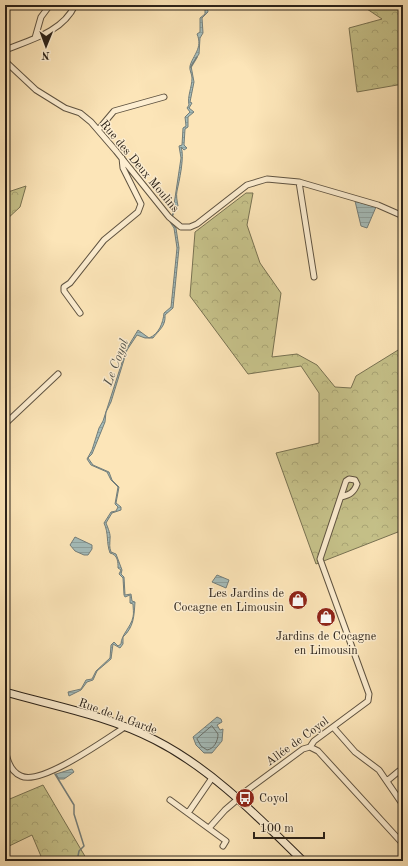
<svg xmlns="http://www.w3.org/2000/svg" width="408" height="866" viewBox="0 0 408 866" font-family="'Old Standard TT',serif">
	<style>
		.forest { fill: url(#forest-crowns); stroke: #787252 }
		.water { fill: url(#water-rules); stroke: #747e7a }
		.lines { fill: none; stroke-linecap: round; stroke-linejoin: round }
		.shore { stroke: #686f6a; stroke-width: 1 }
		.stream { stroke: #747e7a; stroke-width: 1.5 }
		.minor-casing { stroke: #5f5341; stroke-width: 7 }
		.secondary-casing { stroke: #2b2219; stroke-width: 9 }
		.minor { stroke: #fdeed1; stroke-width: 5 }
		.secondary { stroke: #fdeed1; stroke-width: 7 }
		.labels { text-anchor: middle; stroke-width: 3; stroke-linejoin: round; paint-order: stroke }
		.street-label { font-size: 12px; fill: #2b2219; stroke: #fdeed1 }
		.poi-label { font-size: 12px; fill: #2b2219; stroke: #fdeed1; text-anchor: end }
		.water-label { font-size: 13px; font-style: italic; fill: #4f5049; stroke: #fdeed1 }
	</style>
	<defs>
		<pattern id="forest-crowns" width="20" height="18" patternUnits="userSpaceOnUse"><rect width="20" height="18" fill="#c6c28a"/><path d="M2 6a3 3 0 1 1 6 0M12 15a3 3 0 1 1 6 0" fill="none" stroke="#aaa676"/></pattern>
		<pattern id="water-rules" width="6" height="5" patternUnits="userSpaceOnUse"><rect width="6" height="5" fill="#a4bcba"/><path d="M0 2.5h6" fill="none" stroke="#8da19f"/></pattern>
	</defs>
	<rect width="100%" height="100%" fill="#fce5b8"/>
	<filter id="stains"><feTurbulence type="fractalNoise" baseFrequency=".005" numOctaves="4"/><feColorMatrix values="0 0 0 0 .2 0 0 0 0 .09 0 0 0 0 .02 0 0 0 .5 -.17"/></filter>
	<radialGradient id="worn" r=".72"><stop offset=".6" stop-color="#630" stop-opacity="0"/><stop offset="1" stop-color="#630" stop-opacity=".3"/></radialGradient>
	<!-- forest -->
	<path class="forest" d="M361,5h42v79l-46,8 -8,-64 33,-9z
		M26,186l-6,21 -15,14v-28z
		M246,193h7l-6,32 13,38 21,30 -9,64 25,-3 20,11 18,22 16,1 5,-12 47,-29v183l-87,34 -40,-111 43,-10v-50l-18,-27 -53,8 -58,-78 5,-64z
		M43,785l43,73v3h-43l-11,-26 -27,13v-47z"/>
	<!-- water -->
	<path class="water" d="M205,5h2l1,7 -6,6 1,15 -3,5 -1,16 -8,12 3,16 -4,20 2,1 -3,5 5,4 -6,5v10l-3,2 -1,16 3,3 -3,2 -3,-3c4,9 -2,35 -4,44 -1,4 0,10 1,15l-3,3 -3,9 9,-60 -2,-12 3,-1 1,-17 3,-2 -1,-9 5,-5 -3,-4 2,-3c-2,-8 3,-18 3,-27 0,-4 -3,-8 -2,-12 3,-11 13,-18 7,-32l3,-2v-14l5,-4z
		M355,201l21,6 -9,21 -6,-2z
		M170,222l6,6 3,20 -6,60 -8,7c1,11 -6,15 -12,23h-8l-8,-3 -10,15 -16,52 -5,10 -1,10 -13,32 -4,4 5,7 16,7 3,8 7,7 -3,16 5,4v3l-9,3 -6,10c2,5 5,12 4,16 0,6 -1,7 1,13l5,2 6,16 -1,4 3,3 1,18 6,-1 1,7 3,1c-1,14 -1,25 -12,35v7l-3,4 -7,-4 -2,15 -14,12 -4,9 -6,2 -6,8 -12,6 -1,-4 13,-3 5,-9 6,-1 4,-8 14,-13 1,-13 3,-3 4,4 3,-2c0,-9 10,-17 12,-27 1,-4 0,-9 0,-13l-3,-1v-8l-5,2 -1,-2 -1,-17 -4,-4 2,-4 -3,-2c0,-6 0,-13 -8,-15 -4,-11 -1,-19 -6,-30l7,-11 5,-1 2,-4 -3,-3 3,-17 -7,-7 -4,-8 -16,-7 -4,-6 5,-9 7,-22 4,-7 23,-71 12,-20 11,8c10,-4 14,-15 15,-25l7,-6 6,-59 -3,-20z
		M75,537l17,8v4l-4,6h-4l-9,-4 -5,-6z
		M217,575l12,5 -3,8 -14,-6z
		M217,717l4,2 1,3 -5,3 3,5 3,-1 -1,12 -10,12h-8l-8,-8 -3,-8z
		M72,769l2,3 -10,7h-5l-3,-5z"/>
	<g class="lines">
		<!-- shore -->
		<path class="shore" d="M212,726l6,8c0,7 -4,15 -11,16l-6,-4 -4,-7z"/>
		<!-- stream -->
		<path class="stream" d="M191,67l6,-10
			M55,774l19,31v9l10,32 -5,5 -2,10"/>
		<!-- minor casing -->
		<g class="minor-casing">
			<path id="minor" d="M35,38l6,-21 9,-12
				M5,50c25,-10 58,-18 70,-45
				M5,61l31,29 29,18 15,5 11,9 25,29 53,66 12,10h9l7,-3 50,-39 20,-6 32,3 79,23 25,11
				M98,130l16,-19 50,-14
				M299,182l15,95
				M80,313l-16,-22v-4l6,-4 34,-43 34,-28 3,-8 -18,-36 -1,-10
				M5,424l53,-50
				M333,727l22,25 24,18 24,35
				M5,745c1,12 4,26 16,31 20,10 85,-37 104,-49
				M310,747l8,4 85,93
				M387,781l12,-10
				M238,797l65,-48 7,-2 4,-6 54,-40 1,-7 -49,-135 26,-78 3,-2 6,1 2,4c-3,9 -8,11 -16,13
				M170,800l56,41 -3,5
				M188,813l24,-35
				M209,828l16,-18 14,-12
				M293,861l5,-5"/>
		</g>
		<!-- secondary casing -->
		<g class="secondary-casing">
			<path id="secondary" d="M5,692c50,14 104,24 150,48 57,29 103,77 148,121"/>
		</g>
		<!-- minor -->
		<use href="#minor" class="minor"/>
		<!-- secondary -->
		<use href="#secondary" class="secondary"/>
	</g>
	<!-- icons -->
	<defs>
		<g id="shop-disc" transform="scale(1)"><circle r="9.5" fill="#8f2418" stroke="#fdeed1"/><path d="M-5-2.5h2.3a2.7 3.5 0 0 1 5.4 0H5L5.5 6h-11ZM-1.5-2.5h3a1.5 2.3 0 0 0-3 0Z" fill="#fff"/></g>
		<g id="bus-disc" transform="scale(1)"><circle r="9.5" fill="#8f2418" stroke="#fdeed1"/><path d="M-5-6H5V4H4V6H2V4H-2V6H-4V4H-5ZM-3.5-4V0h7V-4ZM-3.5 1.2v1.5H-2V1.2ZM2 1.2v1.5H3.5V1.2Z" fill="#fff"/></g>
	</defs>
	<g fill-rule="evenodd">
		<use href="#shop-disc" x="298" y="600"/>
		<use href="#shop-disc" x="326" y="617"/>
		<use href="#bus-disc" x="245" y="798"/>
	</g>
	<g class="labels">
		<!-- street labels -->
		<g class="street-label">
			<text transform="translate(140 166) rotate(50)" y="4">Rue des Deux Moulins</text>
			<text transform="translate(118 716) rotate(20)" y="4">Rue de la Garde</text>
			<text transform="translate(297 741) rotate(-36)" y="4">Allée de Coyol</text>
		</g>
		<!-- poi labels -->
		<g class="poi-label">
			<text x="284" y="597">Les Jardins de<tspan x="284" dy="14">Cocagne en Limousin</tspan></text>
			<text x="326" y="640" text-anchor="middle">Jardins de Cocagne<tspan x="326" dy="14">en Limousin</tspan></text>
			<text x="259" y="802" text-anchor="start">Coyol</text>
		</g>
		<!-- water labels -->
		<g class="water-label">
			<text transform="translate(115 362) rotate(-69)" y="5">Le Coyol</text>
		</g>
	</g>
	<!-- margin -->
	<rect width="408" height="866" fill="none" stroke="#fce5b8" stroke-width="20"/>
	<rect x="6" y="6" width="396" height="854" fill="none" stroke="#2b2219" stroke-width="2"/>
	<rect x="10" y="10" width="388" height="846" fill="none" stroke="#2b2219"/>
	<!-- north arrow -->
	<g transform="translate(46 46) rotate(181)" stroke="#fdeed1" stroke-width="3" paint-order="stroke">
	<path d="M0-3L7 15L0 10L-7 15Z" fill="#2b2219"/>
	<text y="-6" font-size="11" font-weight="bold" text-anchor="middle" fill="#2b2219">N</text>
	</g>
	<!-- scale -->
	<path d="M254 832v6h70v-6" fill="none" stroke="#2b2219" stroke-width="2"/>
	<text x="260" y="832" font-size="12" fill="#2b2219" stroke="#fdeed1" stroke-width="3" paint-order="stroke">100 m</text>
	<rect width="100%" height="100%" filter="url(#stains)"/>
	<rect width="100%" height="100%" fill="url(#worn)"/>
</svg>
